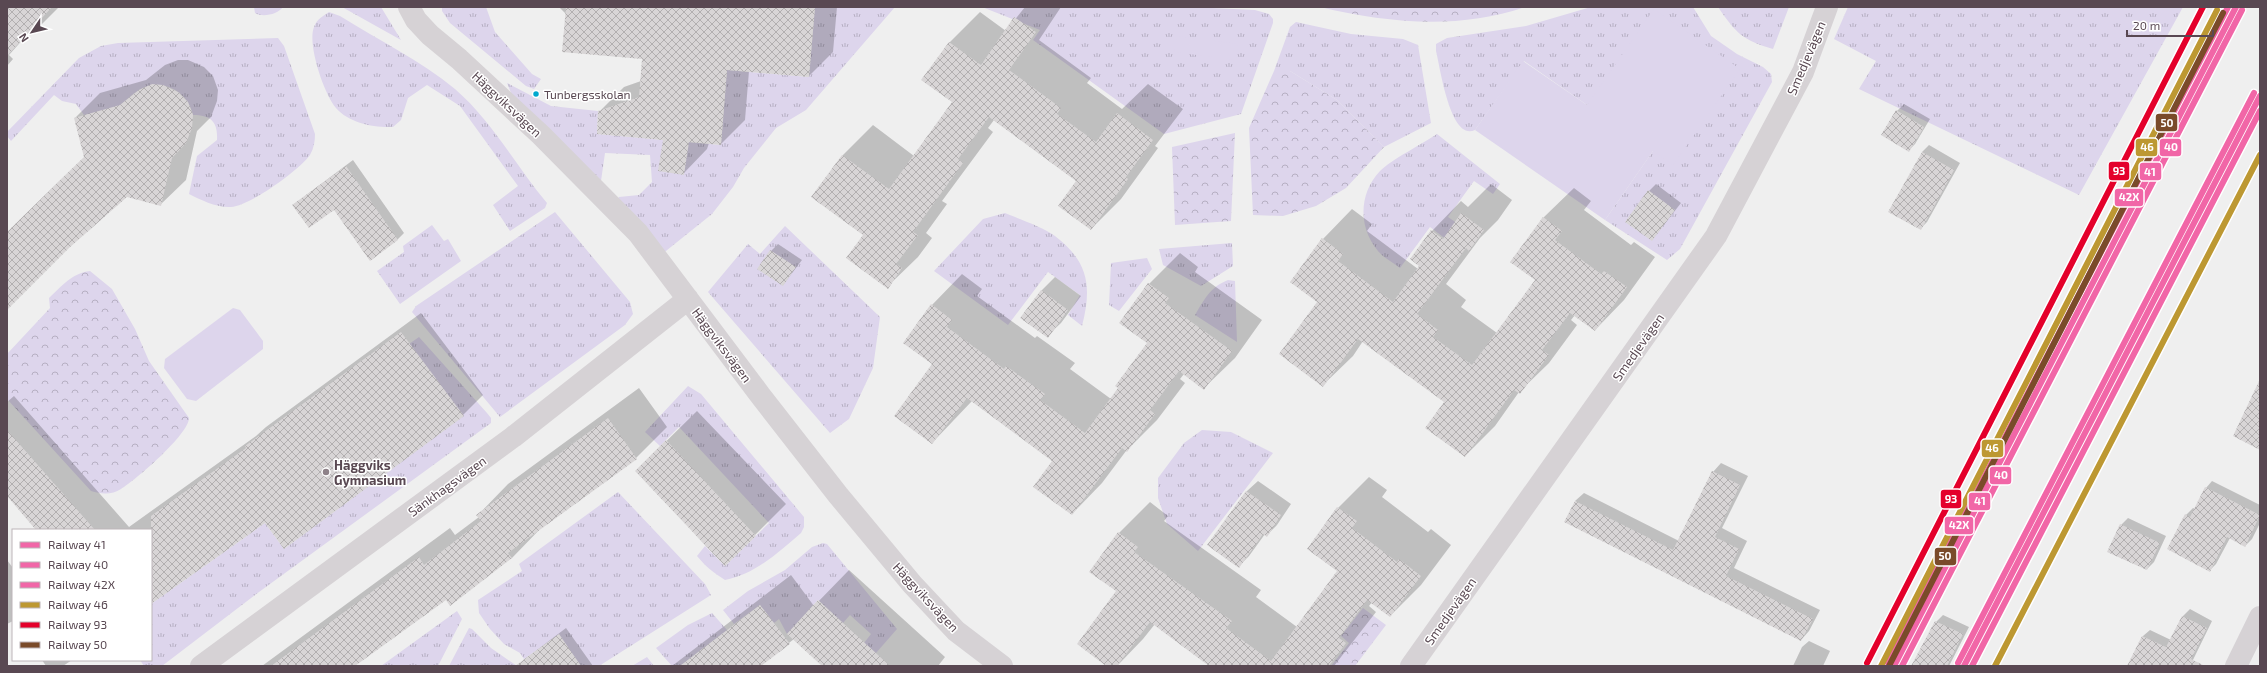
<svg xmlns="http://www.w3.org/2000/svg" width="2267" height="673" viewBox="0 0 2267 673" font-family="'Exo 2',sans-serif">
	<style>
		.grass { fill: url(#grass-tufts) }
		.park { fill: url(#park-crowns) }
		.garden { fill: #ddd5ec }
		.shadow { fill: #0003 }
		.building { fill: url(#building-cross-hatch) }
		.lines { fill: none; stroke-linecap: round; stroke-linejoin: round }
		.minor { stroke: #d6d2d5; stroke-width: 22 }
		.rail-1-casing { stroke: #fff; stroke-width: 9 }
		.rail-2-casing { stroke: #fff; stroke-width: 9 }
		.rail-3-casing { stroke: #fff; stroke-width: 9 }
		.rail-4-casing { stroke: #fff; stroke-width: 9 }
		.rail-5-casing { stroke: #fff; stroke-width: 9 }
		.rail-6-casing { stroke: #fff; stroke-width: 9 }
		.rail-1 { stroke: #f166a7; stroke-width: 6 }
		.rail-2 { stroke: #f166a7; stroke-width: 6 }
		.rail-3 { stroke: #f166a7; stroke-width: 6 }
		.rail-4 { stroke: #bd9832; stroke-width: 6 }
		.rail-5 { stroke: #e4002b; stroke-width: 6 }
		.rail-6 { stroke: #7a4b2a; stroke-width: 6 }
		.bus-dot { fill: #00a9ce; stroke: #fff; stroke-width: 1.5 }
		.poi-dot { fill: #8e8289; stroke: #fff; stroke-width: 1.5 }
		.labels { text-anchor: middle; stroke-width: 3; stroke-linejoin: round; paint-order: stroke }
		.bus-label { font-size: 12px; fill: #594852; stroke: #fff; text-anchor: start }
		.street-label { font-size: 13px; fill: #594852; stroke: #fff }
		.poi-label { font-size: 13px; font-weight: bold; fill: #594852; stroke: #fff; text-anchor: start }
		.line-badge { stroke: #fff; stroke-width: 1.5 }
		.badge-label { font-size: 11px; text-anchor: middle; font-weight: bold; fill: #fff }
	</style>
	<defs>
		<pattern id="grass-tufts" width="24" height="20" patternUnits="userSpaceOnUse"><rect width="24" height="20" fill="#ddd5ec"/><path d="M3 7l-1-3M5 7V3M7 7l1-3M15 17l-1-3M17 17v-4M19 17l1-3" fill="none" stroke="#b6afc2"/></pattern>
		<pattern id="park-crowns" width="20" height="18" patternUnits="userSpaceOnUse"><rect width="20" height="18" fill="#ddd5ec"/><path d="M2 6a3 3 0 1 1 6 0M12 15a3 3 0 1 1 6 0" fill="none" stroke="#b6afc2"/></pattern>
		<pattern id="building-cross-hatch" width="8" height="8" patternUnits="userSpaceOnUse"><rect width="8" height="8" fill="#d8d5d6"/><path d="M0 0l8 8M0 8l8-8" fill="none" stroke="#b2afb0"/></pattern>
	</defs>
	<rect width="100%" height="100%" fill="#efefef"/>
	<!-- grass -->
	<path class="grass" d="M254,7h29c-5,7 -20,11 -28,6z
		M342,7h39l20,33z
		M442,7h44l9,25 37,42 9,5 -7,10 -8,-3 -76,-63 -8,-12z
		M815,7h80l-89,103 -30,18 -32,40 -11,19 -21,27 -61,49 -40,-50 8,-16 20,-2 13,-13 -2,-27 -45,-2 -6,42 -78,-78 -14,-34 44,23 47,5 -1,23 124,11 6,-75 82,7z
		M982,7h208l65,3 14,4 4,5v4l-32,91 -77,20 -131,-94 7,-10z
		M1591,7h102l18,29 26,18 26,13 8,7 1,8 -92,167 -13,11 -62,-40 48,-69 -129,-90 -49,69c-25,12 -35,-64 -39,-79v-7l11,-6 79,-12z
		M1718,7h71l-16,42c-31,-9 -37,-16 -55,-42z
		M1848,7h335l-104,188 -220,-106 17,-28 -42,-22z
		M329,12l11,4c38,24 80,44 115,73 37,32 61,77 92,114l-2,5 -35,23 -17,-26 25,-19 -58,-80 -33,-21 -19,13 -7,22 -8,7c-19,1 -44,-4 -57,-19 -12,-14 -29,-64 -22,-81 3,-8 9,-11 15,-15z
		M1296,22l55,12 52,5 15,6 13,78 -47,24 -47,-47 -47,-29h-16l16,-44z
		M278,38l6,8 31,88c0,7 -1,14 -5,21 -12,16 -59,50 -79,52 -14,1 -30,-7 -42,-13l8,-38 20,-16c1,-18 -6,-25 -24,-25 -5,-24 -32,-38 -54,-25 -7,4 -13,11 -19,15 -11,5 -25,7 -36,10l-8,-11 -14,-3 -8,-6 -43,46 -4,-5v-4l72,-74 22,-12 17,-3z
		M1437,134l63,50 -7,10 -19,-13 -26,36 19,13 -12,16 -25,-19 -30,41c-5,-4 -12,-8 -17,-12 -25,-23 -26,-61 -3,-85 11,-11 42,-27 57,-37z
		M555,212l75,90 3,12 -8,11 -125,92 -88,-105 4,-6z
		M1005,213c14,6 38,14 50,23 34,26 37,51 27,90l-14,-11 12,-20 -32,-23 -40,53 -74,-54 49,-52z
		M432,225l12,16 4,-2 13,22 -61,43 -23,-33 27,-19 -1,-6z
		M785,226l95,91 -7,51 -24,51 -19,14 -122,-141 40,-48 12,10z
		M1232,243l1,23 -32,20 -38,-21 -4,-16z
		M1147,258l5,11 -33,42 -10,-6 2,-42z
		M1228,280l7,1 2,61 -42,-27c9,-15 15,-28 33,-35z
		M419,337l68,76 4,5v5l-232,169 -97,74h-18l-4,-6h11v-56l114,-81 19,26 179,-133 -54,-72z
		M688,386l13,8 103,123v10l-3,6c-22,19 -47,42 -76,47 -11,-7 -20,-14 -28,-24l8,-10 20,20 44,-43 -90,-96 -19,19 -15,-14z
		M1202,430l29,2 42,21 -75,98 -31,-27 -9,-26v-20l26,-35z
		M618,492l87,92 6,11 -112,71h-18l-23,-31 -34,24 -4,-6 -16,-9 -14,-15 -11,-16 -1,-13 44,-29 -3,-7z
		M823,543l4,1 70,85 -21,24 -12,-10 7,-9 -21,-19 -7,8 -25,-23 -31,34 -8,-15 -5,4 -14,-18 -26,19 -11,-14 25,-19 37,-21 27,-23z
		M457,611l5,8 -24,47h-57z
		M712,613l15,17 -47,36h-8l-16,-18 32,-23z
		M469,628l3,1 19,19 26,18h-68z
		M647,657l7,9h-22z"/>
	<!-- park -->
	<path class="park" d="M1320,7h205c-67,23 -137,16 -205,0z
		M1274,71h16l47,29 47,47 -38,41 -30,18 -33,10 -30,-1 -4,-87z
		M1235,133l-4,88 -56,4 -3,-78z
		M90,271l22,18 23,40 14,32 40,57c0,16 -53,62 -68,71 -9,6 -20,5 -30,2l-84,-92v-45l43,-46 -1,-10c13,-12 23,-25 41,-27z
		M1363,608l23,17 -31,41h-24l18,-23 -8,-7z"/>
	<!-- garden -->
	<path class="garden" d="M1654,9l86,60 -67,96 -20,-14 -48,69 -130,-90 48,-69 64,44z
		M1177,36l61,8 -2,16 -62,-8z
		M233,308l7,2 23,31v8l-67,52 -9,-2 -23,-31 1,-9z"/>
	<!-- shadow -->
	<path class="shadow" d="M7,7h52l-22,22 -3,-2 -25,28 4,4 -6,7z
		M559,7h278l-4,45 -24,24 -60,-5 -4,49 -24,24 -12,-1 -2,6 -24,25 -19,-35 -65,-27 25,-25 17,-6 2,-23 -77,-44z
		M1025,7h36l-22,33 52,38 -4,5 35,26 26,-25 35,25 -28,37 3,2 -37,51 -30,30 -14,-48 -83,-61 -6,8 5,4 -51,69 5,3 -21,29 6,5 -14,19 -31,30 -22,-52 -23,-79 31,-31 41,31 40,-54 -31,-22 27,-38 30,-30 26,19z
		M178,60h10l16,7 9,9 5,14 -1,11 -6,16 -14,14 -11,49 -26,25 -33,-9 -59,52 -61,60v-75l78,-76 -10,-39 25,-25 46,-13 19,-15z
		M1904,104l26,15 -15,25 -6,6 -12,-39z
		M1929,145l31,18 -33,59 -7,7 2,-77z
		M353,160l51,73 -7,7 -63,-31 -41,-4z
		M1491,184l21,16 -14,20 -18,18 -34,46 20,16 -5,7 36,26 40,-53 -26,-18 33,-45 30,-29 17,13 -7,9 47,35 3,-3 21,15 -31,43 -29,30 -20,-15 -4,5 6,5 -28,38 -30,29 -24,34 -30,30 -20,-54 -82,-61 -10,15 -30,29 -5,-83 5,-63 29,-30 20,15 -5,7 51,38 14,-38 29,-30 7,6z
		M1656,184l25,19 -29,37 -3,-49z
		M778,244l24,16 -19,25 -12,-34z
		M1180,253l18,14 -3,5 67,48 -27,38 -31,30 -20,-14 -4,5 5,4 -28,37 -31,31 -24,32 -30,31 -19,-53 -81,-60 -40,42v-138l30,-31 20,15 -5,7 58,42 2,-2 38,27 -5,6 41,30 37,-56 1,-59z
		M1055,277l26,19 -20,27 -14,13 -6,-45z
		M421,313l62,82 -20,20 -198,106 -114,82v-73h-114l-30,-36v-92l7,-6 115,131 127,-91 10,-9z
		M639,388l28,39 -31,31 -94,69 -30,31 -66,41 -93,67h-91l188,-138 5,7 24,-18 -1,-2 30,-31z
		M697,411l89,93 -61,61 -89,-94z
		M1721,463l27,13 -26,52 25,13 -13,27 86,42 -11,21 -8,9 -226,-139 9,-8 95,48 34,-69z
		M1369,477l18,13 -5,7 46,35 3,-3 20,16 -30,40 -31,31 -18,-14 -3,4 7,6 -42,54h-123l-56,-42 -12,15 -26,27h-10l11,-75 -27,-20 28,-38 31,-31 18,14 -4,5 97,69 -5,7 41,30 41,-56 -30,-22 30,-41z
		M1258,481l33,23 -14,21 -10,10 -2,-1 -16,22 -11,11 -30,-22 39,-54z
		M2212,481l48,24v18l-8,16 -7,7 -15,-8 -14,26 -6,6 -24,-55 7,-7 2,1 11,-21z
		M2128,518l38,18 -12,26 -7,7 -26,-44z
		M7,560l6,8v53l-6,3z
		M849,570l96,87 -7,9h-114l-30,-27 -34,27h-88l119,-91 23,31z
		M2190,609l22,12 -22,45h-61l14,-30 7,-6 21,10 12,-24z
		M1943,615l26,12 -20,39h-36l23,-44z
		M566,628l27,38h-63l-5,-7z
		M1809,641l21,10 -7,15h-30l9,-19z
		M42,660h30l-9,6h-17z"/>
	<!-- building -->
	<path class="building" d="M7,7h45l-45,49z
		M566,7h249l-6,70 -82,-7 -6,75 -32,-3 -5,33 -26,-4 5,-31 -66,-6 1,-23 41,-14 3,-38 -80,-7z
		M1014,17l22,15 -27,38 52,38 -4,6 39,28 21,-29 36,27 -27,37 2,2 -37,51 -33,-24 18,-25 -87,-64 -31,42 5,4 -50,69 5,3 -22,29 6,4 -14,21 -42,-31 17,-23 -52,-38 31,-42 47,34 63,-87 -31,-22 28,-38 32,23z
		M152,84l11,1 15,7 10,10 5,13 -1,13 -6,15 -14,15 -11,48 -34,-9 -58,51 -62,62v-78l77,-75 -10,-39 46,-13 19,-15z
		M1896,110l28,17 -15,25 -28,-17z
		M1922,152l32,18 -33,60 -33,-18z
		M346,166l52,74 -28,21 -36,-51 -25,18 -17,-23z
		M1648,190l27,20 -23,31 -27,-19z
		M1461,213l23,17 -15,21 -3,-3 -49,66 21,16 -5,7 39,28 63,-85 -25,-18 33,-45 19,14 -7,9 46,34 3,-3 23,16 -32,44 -25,-18 -28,37 7,5 -29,39 -6,-4 -49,67 -40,-29 19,-26 -86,-63 -35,48 -44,-33 38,-52 -27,-20 32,-44 21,16 -5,7 55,41 26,-36 -9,-7 21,-29 12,9z
		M770,250l26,17 -13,19 -26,-17z
		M1148,283l21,15 -4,5 67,48 -28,39 -25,-19 -29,39 5,4 -28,38 -5,-4 -50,67 -39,-28 19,-26 -85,-63 -35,46 -38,-28 38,-52 -29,-21 28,-39 21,16 -5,7 57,42 2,-3 39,28 -5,6 45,33 33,-45 -3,-2 32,-43 -28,-20z
		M1041,290l27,20 -20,28 -28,-20z
		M401,332l63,84 -180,133 -19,-26 -114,81v-88l95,-68 -1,-2z
		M2260,379v71l-27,-14z
		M608,418l29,41 -129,94 4,5 -62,48 -4,-6 -91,66h-84l148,-109 5,8 57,-44 -5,-6z
		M7,430l88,100h-59l-29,-34z
		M666,440l90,96 -31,30 -90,-95z
		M1712,471l28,14 -25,52 24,12 -13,27 87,43 -12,22 -237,-119 11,-21 98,49z
		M2205,487l55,28 -15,32 -18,-10 -17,35 -43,-23 18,-35 5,3z
		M1246,491l35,24 -14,22 -4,-3 -24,34 -32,-23z
		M1337,507l20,14 -5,7 45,34 2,-3 22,17 -31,41 -23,-17 -28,38 7,5 -17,23h-120l-59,-44 -33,44h-11l-29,-22 39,-53 -27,-19 29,-40 20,15 -4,5 98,69 -6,7 45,33 66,-90 -30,-22z
		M2120,524l40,19 -13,27 -40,-18z
		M818,600l25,23 47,43h-68l-35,-32z
		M760,605l30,39 -29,22h-81z
		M2182,616l25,12 -16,31 14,7h-78l15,-30 24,11z
		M1935,621l28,13 -16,32h-36z
		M559,634l22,32h-66z"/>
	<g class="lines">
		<!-- minor -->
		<path class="minor" d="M409,7l7,13 14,15 29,24 82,76 97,98 122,162 78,100 74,89 44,47 46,35
			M201,666l312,-229 175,-138
			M1411,666l305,-430 87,-164 24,-65
			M2236,666l24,-49"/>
		<!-- rail-1 casing -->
		<g class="rail-1-casing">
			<path id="rail-1" d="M1894,666l342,-659
				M1964,666l296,-570"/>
		</g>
		<!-- rail-2 casing -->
		<g class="rail-2-casing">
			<path id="rail-2" d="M1902,666l340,-656
				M1972,666l288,-555"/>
		</g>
		<!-- rail-3 casing -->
		<g class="rail-3-casing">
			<path id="rail-3" d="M1888,663l340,-656
				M1958,663l296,-570"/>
		</g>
		<!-- rail-4 casing -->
		<g class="rail-4-casing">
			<path id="rail-4" d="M1881,666l336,-656
				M1995,666l265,-511"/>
		</g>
		<!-- rail-5 casing -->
		<g class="rail-5-casing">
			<path id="rail-5" d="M1867,663l336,-656"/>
		</g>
		<!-- rail-6 casing -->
		<g class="rail-6-casing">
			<path id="rail-6" d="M1889,666l334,-653"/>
		</g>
		<!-- rail-1 -->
		<use href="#rail-1" class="rail-1"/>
		<!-- rail-2 -->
		<use href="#rail-2" class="rail-2"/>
		<!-- rail-3 -->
		<use href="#rail-3" class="rail-3"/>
		<!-- rail-4 -->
		<use href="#rail-4" class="rail-4"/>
		<!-- rail-5 -->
		<use href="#rail-5" class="rail-5"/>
		<!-- rail-6 -->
		<use href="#rail-6" class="rail-6"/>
	</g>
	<!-- markers -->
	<circle class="bus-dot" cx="536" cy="94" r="3.5"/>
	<circle class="poi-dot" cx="326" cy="472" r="4"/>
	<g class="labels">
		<!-- bus labels -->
		<g class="bus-label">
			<text x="544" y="99">Tunbergsskolan</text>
		</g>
		<!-- street labels -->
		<g class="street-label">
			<text transform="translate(1806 58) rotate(-67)" y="5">Smedjevägen</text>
			<text transform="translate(507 104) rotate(43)" y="5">Häggviksvägen</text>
			<text transform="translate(722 345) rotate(53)" y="5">Häggviksvägen</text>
			<text transform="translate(1638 347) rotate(-55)" y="5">Smedjevägen</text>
			<text transform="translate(447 486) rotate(-36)" y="5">Sänkhagsvägen</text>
			<text transform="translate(926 597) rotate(47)" y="5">Häggviksvägen</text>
			<text transform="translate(1450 611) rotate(-55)" y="5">Smedjevägen</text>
		</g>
		<!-- poi labels -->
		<g class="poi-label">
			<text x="334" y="470">Häggviks<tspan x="334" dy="15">Gymnasium</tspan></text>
		</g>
	</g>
	<g class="line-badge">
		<rect x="2155" y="113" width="23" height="19" rx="4" fill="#7a4b2a"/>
		<rect x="2135" y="138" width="23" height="19" rx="4" fill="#bd9832"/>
		<rect x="2159" y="138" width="23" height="19" rx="4" fill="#f166a7"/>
		<rect x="2108" y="161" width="22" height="20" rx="4" fill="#e4002b"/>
		<rect x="2139" y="162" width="23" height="19" rx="4" fill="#f166a7"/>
		<rect x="2114" y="188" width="30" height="19" rx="4" fill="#f166a7"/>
		<rect x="1981" y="439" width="23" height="19" rx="4" fill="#bd9832"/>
		<rect x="1989" y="466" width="23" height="19" rx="4" fill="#f166a7"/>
		<rect x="1940" y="489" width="22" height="20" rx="4" fill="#e4002b"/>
		<rect x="1968" y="492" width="23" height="19" rx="4" fill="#f166a7"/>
		<rect x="1944" y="516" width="30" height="19" rx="4" fill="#f166a7"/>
		<rect x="1934" y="547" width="23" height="19" rx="4" fill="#7a4b2a"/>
	</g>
	<g class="badge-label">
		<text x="2167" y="127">50</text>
		<text x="2147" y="151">46</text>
		<text x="2171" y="151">40</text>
		<text x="2119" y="175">93</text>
		<text x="2150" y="176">41</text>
		<text x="2129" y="201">42X</text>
		<text x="1992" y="452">46</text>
		<text x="2001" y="479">40</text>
		<text x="1951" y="503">93</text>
		<text x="1980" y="505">41</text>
		<text x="1959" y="529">42X</text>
		<text x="1945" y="560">50</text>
	</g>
	<!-- border -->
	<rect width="2267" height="673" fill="none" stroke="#594852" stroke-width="16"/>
	<!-- legend -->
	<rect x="12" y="529" width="140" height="132" fill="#ffffff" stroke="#bdb6ba"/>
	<rect x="20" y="542" width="20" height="6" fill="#f166a7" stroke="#bdb6ba"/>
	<text x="48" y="549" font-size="12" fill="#594852">Railway 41</text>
	<rect x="20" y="562" width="20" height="6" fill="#f166a7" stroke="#bdb6ba"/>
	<text x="48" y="569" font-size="12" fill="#594852">Railway 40</text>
	<rect x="20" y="582" width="20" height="6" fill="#f166a7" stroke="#bdb6ba"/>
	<text x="48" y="589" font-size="12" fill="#594852">Railway 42X</text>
	<rect x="20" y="602" width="20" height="6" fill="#bd9832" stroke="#bdb6ba"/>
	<text x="48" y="609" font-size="12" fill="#594852">Railway 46</text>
	<rect x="20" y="622" width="20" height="6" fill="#e4002b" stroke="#bdb6ba"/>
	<text x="48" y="629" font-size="12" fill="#594852">Railway 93</text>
	<rect x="20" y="642" width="20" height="6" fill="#7a4b2a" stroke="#bdb6ba"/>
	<text x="48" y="649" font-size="12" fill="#594852">Railway 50</text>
	<!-- north arrow -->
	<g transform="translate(32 32) rotate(235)" stroke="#ffffff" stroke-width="3" paint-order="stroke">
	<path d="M0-3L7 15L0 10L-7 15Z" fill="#594852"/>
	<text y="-6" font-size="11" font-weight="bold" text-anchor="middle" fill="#594852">N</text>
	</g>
	<!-- scale -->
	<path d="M2127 30v6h86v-6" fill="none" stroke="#594852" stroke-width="2"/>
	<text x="2133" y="30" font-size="12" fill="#594852" stroke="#ffffff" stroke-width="3" paint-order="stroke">20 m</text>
</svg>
